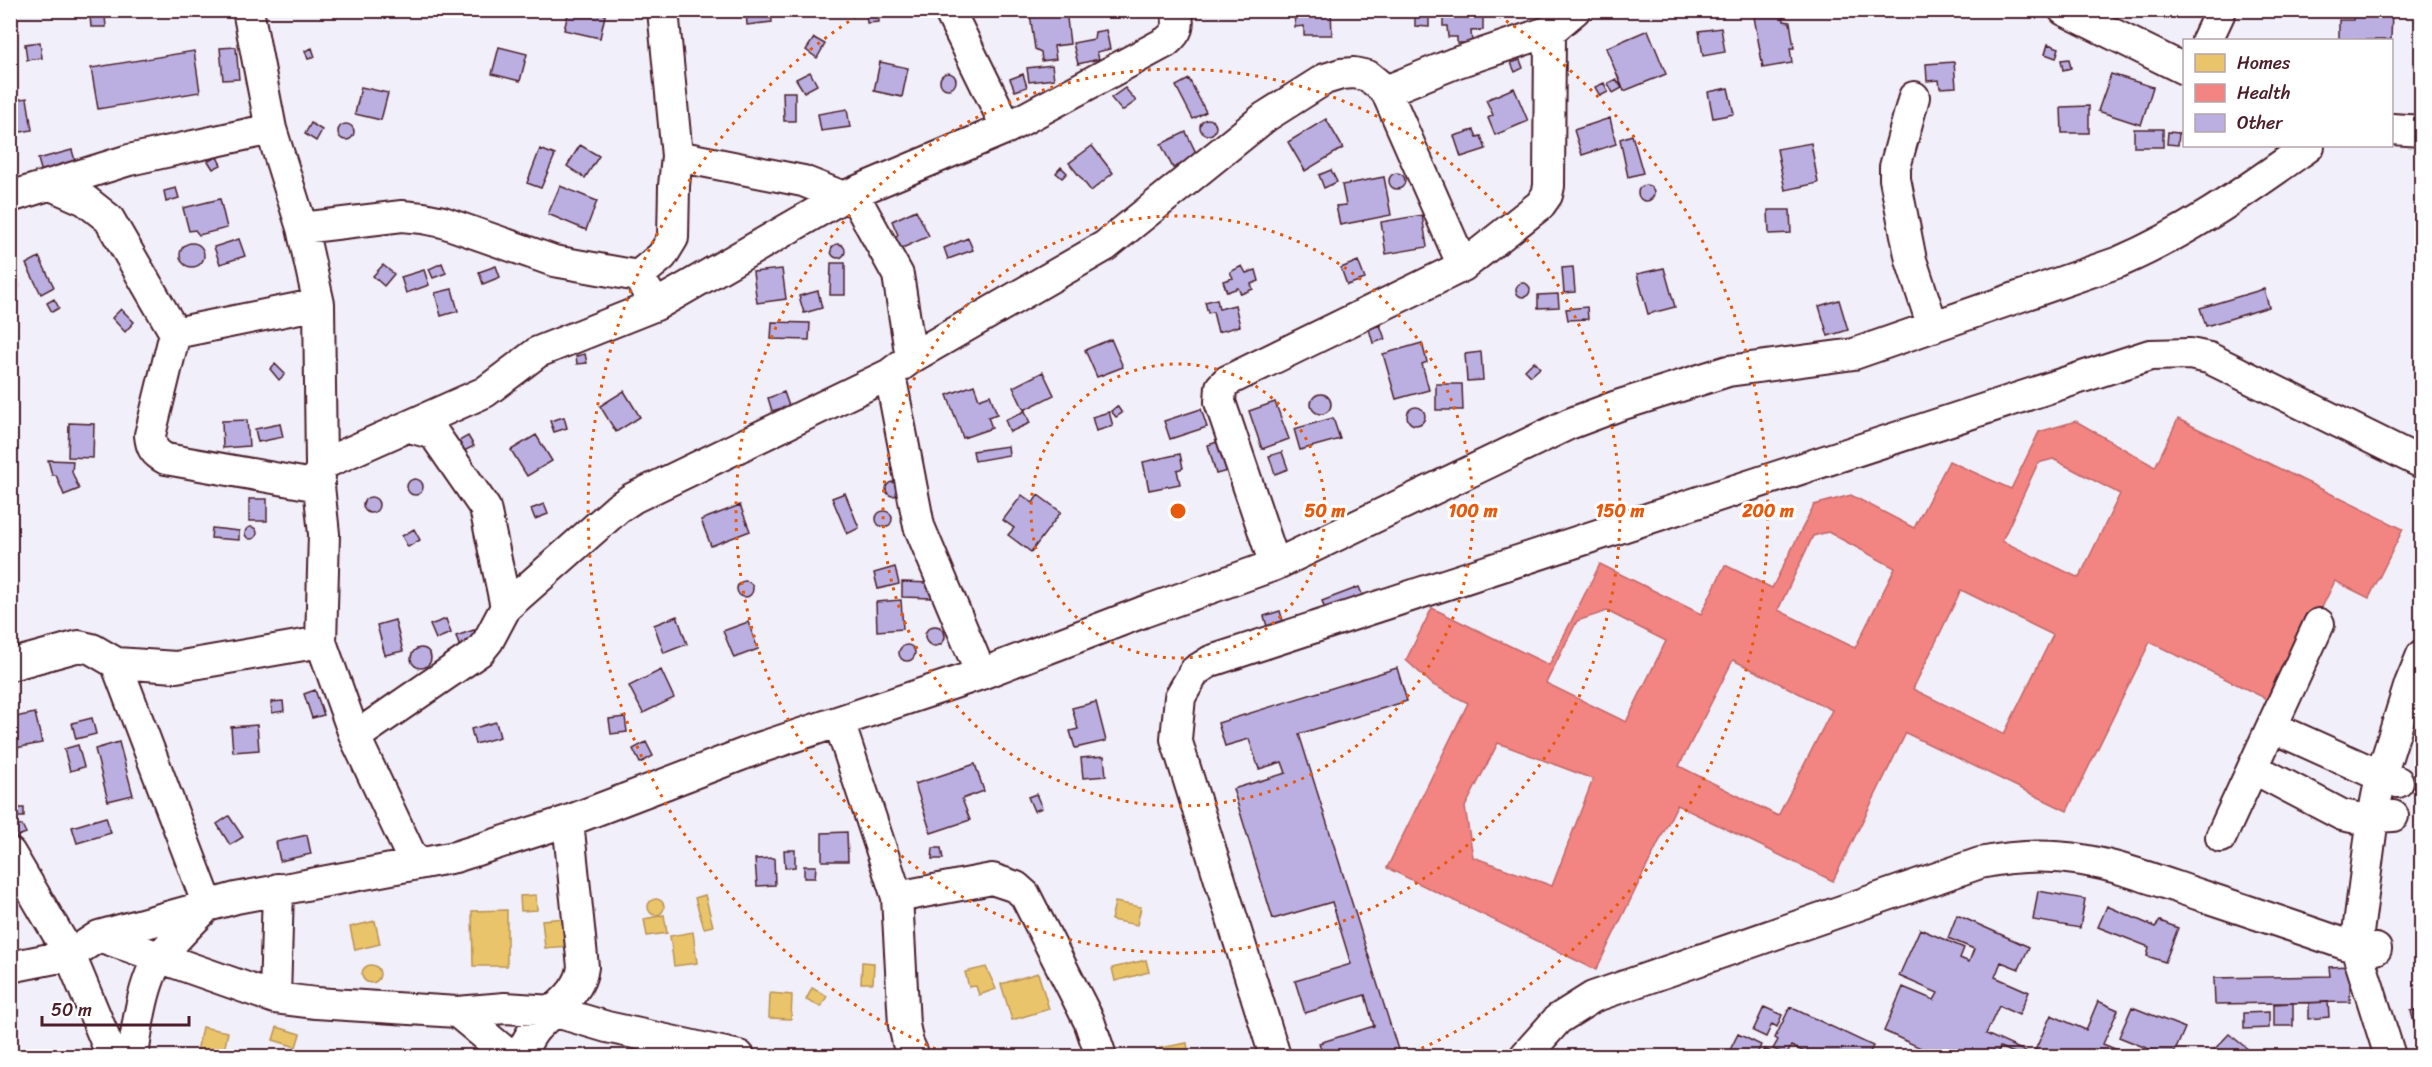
<svg xmlns="http://www.w3.org/2000/svg" width="2432" height="1067" viewBox="0 0 2432 1067" font-family="Sriracha,sans-serif">
	<style>
		.homes { fill: #e9c46a; stroke: #b99257; stroke-width: 1.5 }
		.health { fill: #f28482; stroke: #c06668; stroke-width: 1.5; fill-rule: evenodd }
		.building { fill: #baafe0; stroke: #4a1f2b; stroke-width: 1.5 }
		.lines { fill: none; stroke-linecap: round; stroke-linejoin: round }
		.minor-casing { stroke: #4a1f2b; stroke-width: 34 }
		.minor { stroke: #fff; stroke-width: 30 }
		.ring { fill: none; stroke: #e8590c; stroke-width: 3; stroke-dasharray: 3 6 }
		.centre { fill: #e8590c; stroke: #fff; stroke-width: 3 }
		.ring-label { font-size: 18px; text-anchor: middle; font-weight: bold; fill: #e8590c; stroke: #fff; stroke-width: 6; stroke-linejoin: round; paint-order: stroke }
	</style>
	<rect width="100%" height="100%" fill="#f1eff9"/>
	<filter id="ink" filterUnits="userSpaceOnUse"><feTurbulence type="fractalNoise" baseFrequency=".0167" numOctaves="2"/><feDisplacementMap in="SourceGraphic" scale="12" xChannelSelector="R" yChannelSelector="G"/><feConvolveMatrix kernelMatrix="1 2 1 2 8 2 1 2 1" color-interpolation-filters="sRGB"/></filter>
	<g filter="url(#ink)">
		<!-- homes -->
		<path class="homes" d="M536,895l1,15 -16,1 -1,-15z
			M705,895l8,31 -9,2 -9,-30z
			M648 907a8 8 0 1 1 16 0a8 8 0 1 1-16 0Z
			M1115,902l26,5 -4,18 -26,-5z
			M507,910v56h-34l-1,-55z
			M664,915l3,18 -20,3 -3,-17z
			M567,918l2,28 -24,2 -3,-28z
			M375,921l5,23 -25,6 -5,-23z
			M693,932l4,31 -23,3 -4,-30z
			M1146,960l3,12 -34,9 -3,-13z
			M862,962l12,1 -1,20h-12z
			M362 974a9 9 0 1 1 18 0a9 9 0 1 1-18 0Z
			M986,967l10,22 -17,6 -3,-9 -7,1 -4,-15z
			M1038,973l11,36 -37,11 -11,-36z
			M812,988l15,8 -6,11 -15,-7z
			M770,993l22,2 -1,24 -22,-1z
			M202,1027l26,5 -5,24 -26,-4z
			M277,1027l23,7 -4,13 -23,-7z
			M1187,1043l2,13h-27l-2,-8z"/>
		<!-- health -->
		<path class="health" d="M2178,419l225,110 -34,69 -34,-17 -60,122 -125,-61 -83,169 -161,-78 -73,148 -156,-76 -81,165 -209,-102 81,-165 -35,-18 -27,-25 26,-52 117,57 51,-101 101,50 24,-49 47,23 42,-83 37,-10 63,33 35,-67 62,28 28,-57 37,-11 79,46zM2053,459l67,35 -41,84 -77,-37 36,-78zM1828,532l67,36 -40,80 -77,-38 35,-74zM1961,590l92,45 -49,99 -91,-45zM1607,611l59,30 -40,81 -80,-39 31,-62zM1733,660l99,50 -54,106 -99,-50zM1498,743l95,36 -41,107 -79,-29 -8,-50z"/>
		<!-- building -->
		<path class="building" d="M569,10l37,1 -6,27 -36,-8z
			M746,10h25l1,12 -25,3z
			M1066,10l4,34 -16,2 2,13 -14,2 -1,-9 -6,-3 -5,-35z
			M1294,10h37l1,25h-28v-9l-9,1z
			M1450,10h33v20l-12,1 1,12h-15v-6h-9l-1,-11h-4v-13h7z
			M1694,10h23v4l-22,3z
			M1782,10l2,11 6,1 4,26h-4l2,15 -29,5 -10,-57z
			M2354,10h38l-1,30h-52v-20h14z
			M878,11l1,11 -12,1 -1,-11z
			M1415,14h14v13l-14,-1z
			M90,16h15l1,11h-15z
			M1721,28l4,24 -22,4 -4,-25z
			M1106,30l4,19 -13,3 2,7 -21,5 -5,-21 21,-4 1,-7z
			M1648,30l18,44 -42,17 -18,-43z
			M814,38l11,6 -8,14 -11,-8z
			M40,42l2,16 -15,2 -2,-16z
			M2048,44l11,4 -3,10 -11,-4z
			M236,47l3,32 -16,1 -3,-32z
			M499,47l28,7 -7,27 -28,-7z
			M312,48l3,9 -7,2 -3,-8z
			M194,51l6,41 -102,17 -7,-41z
			M2069,59l2,9 -8,2 -2,-10z
			M1520,60l3,8 -8,4 -4,-9z
			M880,62l28,6 -6,29 -28,-6z
			M1954,62l2,25 -16,1 -1,-8 -12,1 -1,-17z
			M1052,65l2,14 -25,3 -2,-14z
			M810,72l7,13 -13,7 -8,-13z
			M940 81a8 8 0 1 1 16 0a8 8 0 1 1-16 0Z
			M1023,74l4,13 -12,4 -5,-12z
			M2111,74l42,13 -12,38 -43,-14z
			M1189,79l17,33 -13,7 -17,-33z
			M1616,79l6,9 -9,5 -5,-10z
			M1604,83l4,9 -8,4 -5,-9z
			M361,87l27,6 -7,27 -26,-6z
			M1125,88l11,13 -14,10 -11,-13z
			M1514,88l14,33 -33,14 -7,-17 5,-3 -7,-15z
			M1728,88l6,26 -21,4 -5,-26z
			M783,92h12v29h-11z
			M27,98l5,32 -22,4v-33z
			M2089,106v27h-27l-1,-26z
			M847,109l3,18 -29,4 -3,-17z
			M1610,118l6,26 -34,11 -8,-25z
			M1326,119l17,29 -38,23 -17,-29z
			M1200 127a8 8 0 1 1 16 0a8 8 0 1 1-16 0Z
			M311,123l11,7 -6,11 -11,-7z
			M338 132a8 8 0 1 1 16 0a8 8 0 1 1-16 0Z
			M2134,129h29v18h-29z
			M1474,130l3,7 4,-1 5,13 -25,8 -7,-21z
			M1186,132l12,25 -25,11 -12,-24z
			M2168,132l11,1 -1,12 -11,-1z
			M1632,135l11,38 -15,4 -8,-38z
			M1811,143l7,40 -33,7 -8,-41z
			M580,145l19,11 -14,22 -18,-12z
			M1092,146l21,27 -22,18 -22,-28z
			M540,149l15,6 -14,33 -14,-5z
			M72,150l4,14 -34,9 -4,-14z
			M217,157l4,8 -8,4 -5,-8z
			M1061,167l6,6 -5,5 -6,-5z
			M1331,170l6,12 -13,6 -5,-13z
			M1389 181a8 8 0 1 1 16 0a8 8 0 1 1-16 0Z
			M1384,177l7,38 -51,10 -4,-19 10,-1 -4,-20z
			M1638 193a8 8 0 1 1 16 0a8 8 0 1 1-16 0Z
			M560,186l37,15 -11,29 -38,-16z
			M176,188l3,10 -13,4 -2,-11z
			M220,199l7,29 -28,7 -4,-5 -6,1 -6,-23z
			M916,210l13,26 -31,14 -6,-12 6,-3 -6,-14z
			M1768,210h22l1,23 -22,1z
			M1422,215l5,32 -41,7 -5,-32z
			M968,238l5,12 -25,9 -4,-11z
			M239,239l6,17 -25,8 -6,-17z
			M180 255a12 12 0 1 1 24 0a12 12 0 1 1-24 0Z
			M831 251a7 7 0 1 1 14 0a7 7 0 1 1-14 0Z
			M39,257l15,30 -13,7 -15,-30z
			M1358,261l7,18 -18,6 -6,-17z
			M442,263l4,10 -13,5 -4,-9z
			M831,263h14v32h-15z
			M383,265l11,9 -10,12 -11,-10z
			M496,266l4,11 -17,7 -4,-12z
			M1242,266l4,7 10,-3 3,11 -8,3 2,5 -12,5 -3,-6 -11,4 -4,-11 10,-3 -3,-6z
			M1573,267l2,25 -11,1 -2,-25z
			M1664,268l11,39 -27,7 -11,-40z
			M782,269l4,30 -29,4 -4,-31z
			M424,270l5,15 -23,8 -5,-16z
			M17,275l2,12 -9,2v-13z
			M1516 290a7 7 0 1 1 14 0a7 7 0 1 1-14 0Z
			M452,289l6,22 -17,5 -6,-23z
			M2264,289l5,18 -63,19 -6,-18z
			M818,291l4,17 -18,5 -5,-17z
			M1558,294l1,13 -21,1v-13z
			M54,299l5,9 -7,4 -5,-9z
			M1217,299l2,10 16,-4 5,21 -22,6 -5,-20 -5,1 -3,-11z
			M1839,300l9,30 -20,6 -9,-30z
			M1587,307l1,12 -20,1 -2,-11z
			M121,309l13,13 -9,10 -13,-14z
			M772,322l38,1 -1,17 -38,-1z
			M1380,325l5,14 -12,4 -4,-14z
			M1111,339l12,28 -26,10 -12,-27z
			M1422,343l5,19 -5,2 7,26 -33,9 -13,-45z
			M1481,352l2,28 -16,1 -2,-27z
			M585,354l2,9 -10,1 -1,-8z
			M1534,361l6,7 -9,8 -6,-6z
			M275,364l10,10 -6,6 -9,-11z
			M1043,372l11,23 -30,15 -11,-23z
			M1436,384h26l1,26h-27z
			M974,385l5,14 11,-4 7,19 -9,3 4,11 -29,10 -16,-43z
			M624,391l16,26 -24,15 -16,-26z
			M784,392l5,14 -17,5 -4,-13z
			M1311 404a10 10 0 1 1 20 0a10 10 0 1 1-20 0Z
			M1275,402l14,37 -27,10 -13,-38z
			M1117,406l5,7 -6,4 -5,-6z
			M1407 416a9 9 0 1 1 18 0a9 9 0 1 1-18 0Z
			M1201,409l6,18 -37,12 -6,-18z
			M1025,411l5,12 -20,9 -5,-12z
			M1109,412l4,14 -17,5 -4,-14z
			M564,417l3,11 -13,4 -4,-11z
			M1333,418l7,21 -40,11 -6,-21z
			M247,420l2,26 -26,2 -1,-27z
			M69,423l25,1 -1,34 -25,-1z
			M280,424l3,13 -25,5 -3,-13z
			M536,435l16,26 -25,15 -16,-26z
			M468,436l6,10 -10,5 -5,-10z
			M1223,440l8,30 -15,4 -8,-29z
			M1008,446l1,9 -34,6 -2,-10z
			M1282,452l6,17 -13,5 -6,-18z
			M1180,454l3,14 -6,2 3,14 -31,6 -6,-28z
			M48,460l25,1 -1,11 7,17 -15,6 -8,-20h-4z
			M407 487a8 8 0 1 1 16 0a8 8 0 1 1-16 0Z
			M886 489a7 7 0 1 1 14 0a7 7 0 1 1-14 0Z
			M845,493l14,35 -12,6 -15,-36z
			M1022,495l11,8 5,-8 23,17 -30,40 -23,-17 6,-7 -11,-8z
			M363 505a8 8 0 1 1 16 0a8 8 0 1 1-16 0Z
			M249,499h18v22h-18z
			M544,504l4,10 -13,5 -4,-10z
			M740,505l10,26 -39,15 -10,-26z
			M876 519a8 8 0 1 1 16 0a8 8 0 1 1-16 0Z
			M245 533a6 6 0 1 1 12 0a6 6 0 1 1-12 0Z
			M212,528l27,3v9l-28,-2z
			M414,529l6,11 -12,7 -6,-11z
			M895,567l4,17 -21,5 -4,-16z
			M737 589a8 8 0 1 1 16 0a8 8 0 1 1-16 0Z
			M902,582l31,1 -1,15 -30,-1z
			M1359,587l6,14 -38,14 -5,-14z
			M901,600l2,29 -26,2 -1,-29z
			M1280,611l5,17 -16,5 -5,-17z
			M677,616l10,28 -23,9 -10,-28z
			M446,619l5,14 -15,6 -6,-14z
			M395,620l8,31 -18,4 -8,-30z
			M748,622l10,27 -24,9 -11,-27z
			M925 636a10 10 0 1 1 20 0a10 10 0 1 1-20 0Z
			M474,630l4,11 -18,7 -4,-12z
			M899 653a8 8 0 1 1 16 0a8 8 0 1 1-16 0Z
			M411 658a10 10 0 1 1 20 0a10 10 0 1 1-20 0Z
			M1397,668l10,33 -108,33 101,322h-77l-4,-13 55,-17 -9,-31 -60,18 -10,-32 56,-17 -19,-62 -59,17 -40,-130 53,-16 -4,-11 -23,7 -10,-30 -24,7 -7,-23z
			M661,670l13,28 -31,15 -14,-27z
			M315,690l9,25 -12,3 -8,-24z
			M283,701l1,10 -12,2 -1,-11z
			M1096,702l10,39 -31,7 -5,-17 8,-2 -6,-21z
			M35,713l7,30 -32,6v-31z
			M625,717l2,15 -16,2 -2,-15z
			M92,718l4,16 -20,5 -4,-16z
			M496,722l4,15 -25,7 -4,-15z
			M257,725l2,25 -26,2 -2,-25z
			M119,742l14,53 -25,6 -13,-52z
			M646,742l7,14 -13,7 -7,-14z
			M78,745l6,22 -14,4 -6,-22z
			M1104,756l2,20 -23,2 -2,-20z
			M975,764l9,27 -22,8 8,21 -39,13 -16,-49z
			M1036,794l6,14 -8,3 -6,-14z
			M15,808h9v9h-9z
			M229,816l14,21 -13,8 -13,-21z
			M106,817l5,16 -34,10 -5,-16z
			M22,825l4,8 -14,5 -2,-8z
			M847,832l1,29h-26v-28z
			M307,835l4,19 -31,7 -4,-19z
			M933,848h8l2,11h-11z
			M784,850h11v17l-10,1z
			M774,858l1,27 -18,1 -2,-27z
			M804,866h12l-1,12h-11z
			M2038,891l47,8 -5,29 -47,-8z
			M2107,906l48,21 5,-6 18,7 -13,34 -18,-6 2,-9 -51,-20z
			M1957,915l72,32 -10,22 -18,-7 -6,15 34,15 -10,23 -20,-9 -13,28 47,21 18,-40 35,15 12,-29 20,9 -15,34 29,12h-111l-21,-9 -4,9h-79l4,-8 -37,-17 19,-44 31,13 4,-7 -39,-17 21,-47 44,19 -4,10 9,4 5,-13 -26,-11z
			M2350,966v36l-135,2 -1,-26 116,-2 -1,-9z
			M2328,1002l1,15 -20,2v-16z
			M2293,1003v23h-19v-22z
			M1764,1007l18,8 -5,12 -5,-3 -6,13 -13,-6z
			M1790,1007l83,39 -5,10h-54l-23,-10 -4,9 -14,-6 5,-9 -3,-2z
			M2132,1007l53,21 -12,28h-7l-47,-19z
			M2422,1008v22l-6,1 -5,-20z
			M2269,1012v16l-25,1v-16z
			M1738,1034l23,11 -5,11h-29z
			M2229,1034l20,16 -6,6h-35z
			M1765,1049l15,7h-19z"/>
		<g class="lines">
			<!-- minor casing -->
			<g class="minor-casing">
				<path id="minor" d="M248,10l23,119 31,99 17,76 2,161 -2,21 5,48 -3,108 34,95 60,127
					M949,10l58,118
					M2064,10l120,59
					M2207,40l14,-30
					M1386,91l77,175
					M1914,97l-19,70v12l16,81 22,67
					M2392,129l30,2
					M677,156l126,25 43,17 9,-1 43,78 13,83
					M51,185l34,15 24,19 66,114 -25,102c1,12 4,18 16,24l153,27
					M10,197l119,-37 142,-31
					M302,228l100,-12 21,2 20,4 111,39 84,15
					M656,305l187,-108 164,-69 159,-86c12,-10 14,-16 10,-32
					M175,333l144,-29
					M890,374l29,152 62,148
					M410,427l24,7 51,74 21,99
					M321,465l164,-73 53,-40 118,-47 -18,-29 24,-20 11,-18 1,-52 3,-30 -14,-146
					M1275,565l-55,-163 1,-15 6,-6 236,-115 77,-61 7,-10 2,-9 1,-155
					M116,663l92,242c-16,17 -34,34 -48,52 -17,24 -23,70 -27,99
					M10,665l69,-19 13,3 24,14 60,4 145,-25
					M839,722l58,175 7,128 4,18 6,13
					M2272,727l109,49 17,6
					M355,737l125,-86 8,-10 18,-34 112,-99 15,-10 257,-124 21,-16 194,-112 160,-129 60,-38 16,-5 13,-1 14,3 18,15 69,-28 95,-32 25,-21
					M2253,768l89,47 15,3 36,-2
					M2221,837l98,-213
					M10,853l60,102 42,101
					M897,897l95,-18 24,8 9,8 64,126 12,35
					M99,936l176,62 41,5 141,9 53,44
					M10,967l60,-12 29,-19 137,-38 219,-41 113,-36 191,-73 222,-74 162,-62 132,-47 294,-141 48,-18 111,-35 126,-17 265,-92c70,-30 129,-73 190,-116
					M275,998l3,-109
					M457,1012l48,-4 48,3 54,16 132,29
					M520,1056c5,-10 9,-21 17,-29 17,-19 43,-33 46,-60l-15,-146
					M1275,1056l-99,-317 4,-42 15,-26 16,-10 939,-306 40,-1 19,4 213,105
					M1525,1056l33,-37 35,-22 387,-134c88,-19 142,6 223,33 51,17 102,34 153,52l20,1
					M2390,1056l-34,-108 17,-131 8,-41 29,-92 12,-29"/>
			</g>
			<!-- minor -->
			<use href="#minor" class="minor"/>
		</g>
	</g>
	<!-- distance rings -->
	<g class="ring">
		<circle cx="1178" cy="511" r="147"/>
		<circle cx="1178" cy="511" r="295"/>
		<circle cx="1178" cy="511" r="442"/>
		<path d="M952 1056A590 590 0 0 1 865 11M1491 11A590 590 0 0 1 1404 1056"/>
	</g>
	<circle cx="1178" cy="511" r="9" class="centre"/>
	<g class="ring-label">
		<text x="1325" y="517">50 m</text>
		<text x="1473" y="517">100 m</text>
		<text x="1620" y="517">150 m</text>
		<text x="1768" y="517">200 m</text>
	</g>
	<!-- margin -->
	<rect width="2432" height="1067" fill="none" stroke="#fff" stroke-width="36"/>
	<rect x="18" y="18" width="2396" height="1031" fill="none" stroke="#4a1f2b" stroke-width="2" filter="url(#ink)"/>
	<!-- legend -->
	<rect x="2183" y="39" width="210" height="108" fill="#ffffff" stroke="#b7a5aa" stroke-width="1.5"/>
	<rect x="2195" y="54" width="30" height="18" fill="#e9c46a" stroke="#b7a5aa" stroke-width="1.5"/>
	<text x="2237" y="69" font-size="18" fill="#4a1f2b">Homes</text>
	<rect x="2195" y="84" width="30" height="18" fill="#f28482" stroke="#b7a5aa" stroke-width="1.5"/>
	<text x="2237" y="99" font-size="18" fill="#4a1f2b">Health</text>
	<rect x="2195" y="114" width="30" height="18" fill="#baafe0" stroke="#b7a5aa" stroke-width="1.5"/>
	<text x="2237" y="129" font-size="18" fill="#4a1f2b">Other</text>
	<!-- scale -->
	<path d="M42 1016v9h147v-9" fill="none" stroke="#4a1f2b" stroke-width="3"/>
	<text x="51" y="1016" font-size="18" fill="#4a1f2b" stroke="#ffffff" stroke-width="4.5" paint-order="stroke">50 m</text>
</svg>
